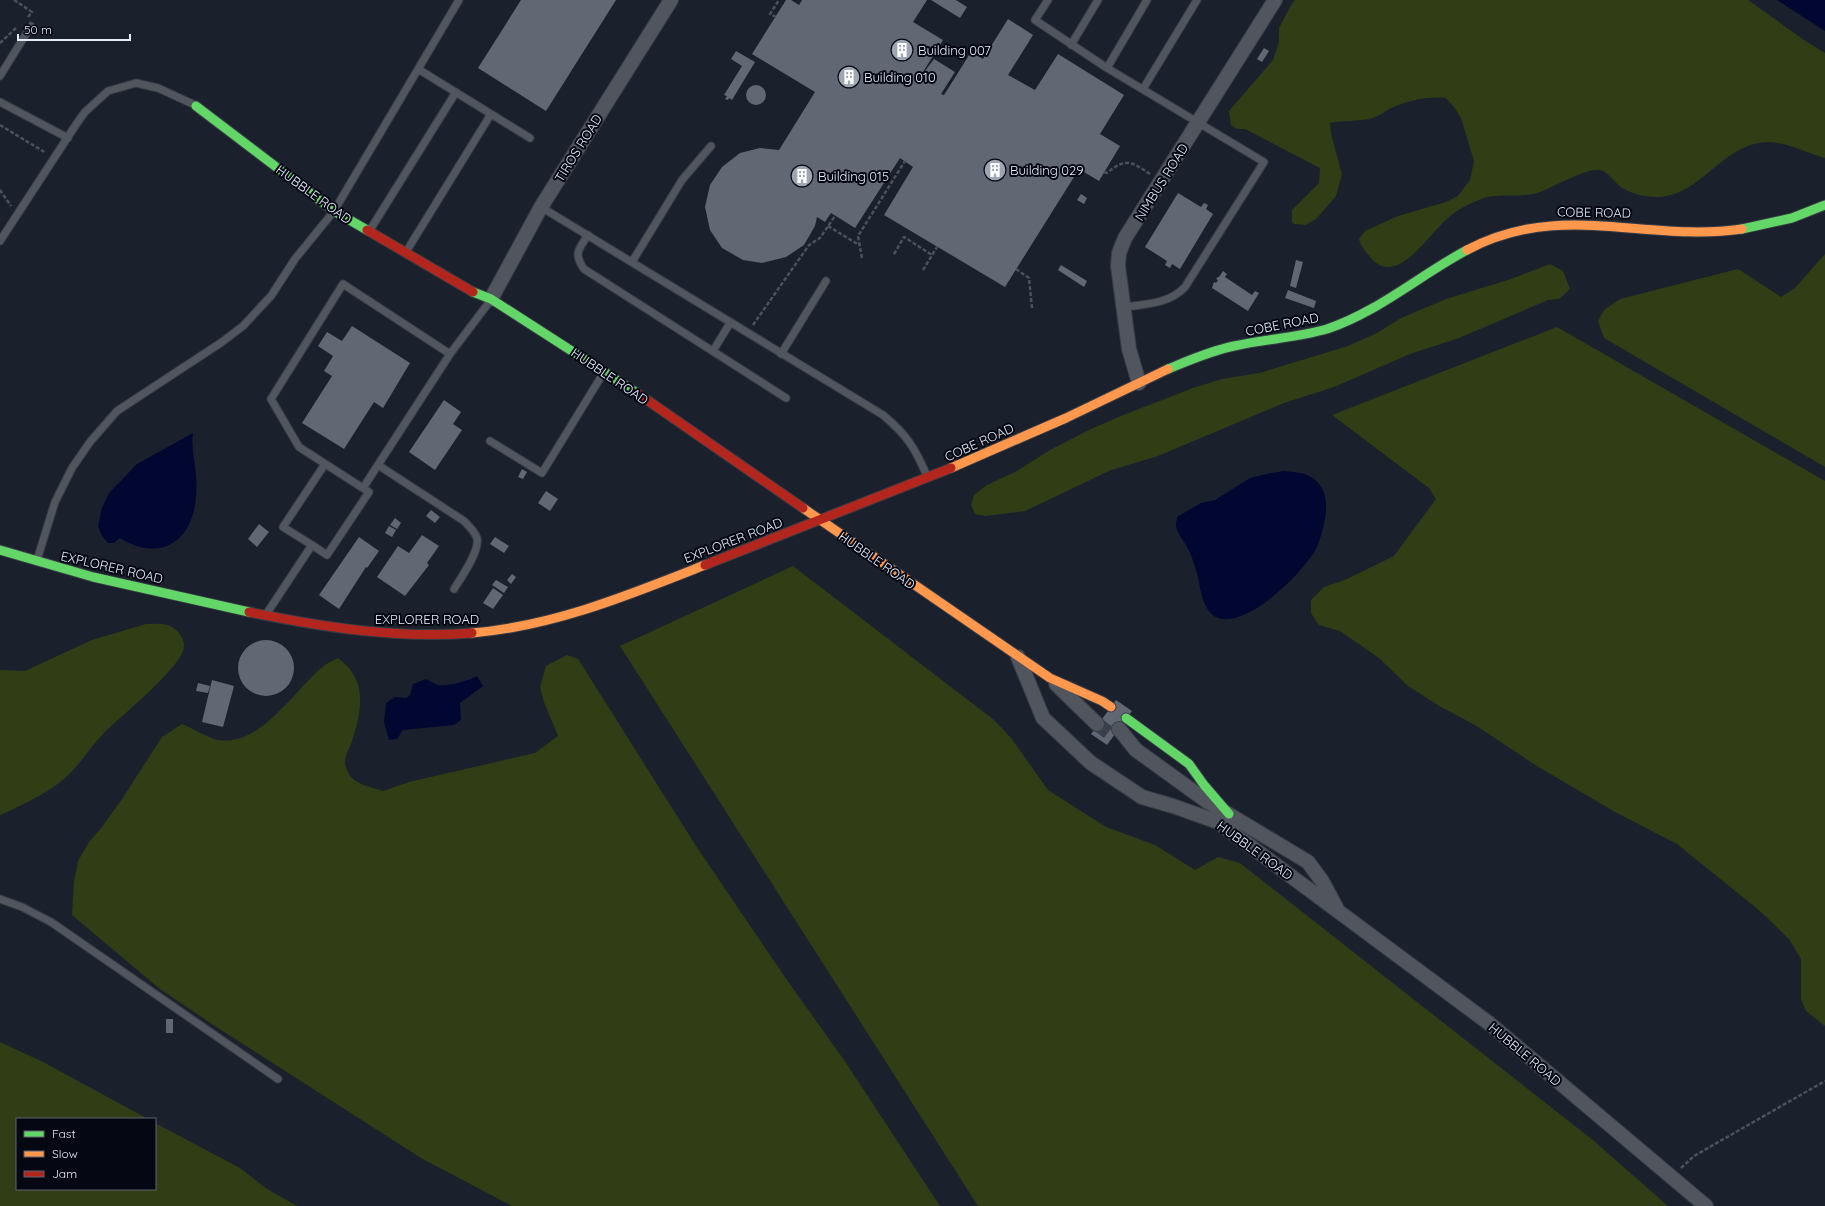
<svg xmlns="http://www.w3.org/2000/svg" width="1825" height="1206" viewBox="0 0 1825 1206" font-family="Quicksand,sans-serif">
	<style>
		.green { fill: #313d15 }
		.water { fill: #020732 }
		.building { fill: #626873 }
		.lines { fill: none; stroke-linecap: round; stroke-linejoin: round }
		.street-tunnel { stroke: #393f4b; stroke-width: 14; stroke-dasharray: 14 7; stroke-linecap: butt }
		.lane-casing { stroke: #383c46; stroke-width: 9 }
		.street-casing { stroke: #383c46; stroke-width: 16 }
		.fast-casing { stroke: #383c46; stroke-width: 11 }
		.slow-casing { stroke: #383c46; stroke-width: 11 }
		.jam-casing { stroke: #383c46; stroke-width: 11 }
		.path { stroke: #4c515a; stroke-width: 2.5; stroke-dasharray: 4 2; stroke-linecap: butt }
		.lane { stroke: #51555e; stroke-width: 7 }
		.street { stroke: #51555e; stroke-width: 14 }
		.fast { stroke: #63d668; stroke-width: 9 }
		.slow { stroke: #ff974d; stroke-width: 9 }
		.jam { stroke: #b3261e; stroke-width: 9 }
		.labels { text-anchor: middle; stroke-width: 4; stroke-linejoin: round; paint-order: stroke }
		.poi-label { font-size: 13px; fill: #e4ecfc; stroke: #050812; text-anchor: start }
		.street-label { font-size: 13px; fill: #e4ecfc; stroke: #050812 }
	</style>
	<rect width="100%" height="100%" fill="#1b212c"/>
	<!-- green -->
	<path class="green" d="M1295,0h453l56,40 21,13v105c-18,-5 -36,-15 -55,-16 -45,0 -64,46 -103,54 -14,3 -35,-1 -46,-9 -7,-5 -13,-15 -21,-17 -11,-3 -47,17 -60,22 -19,7 -40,0 -59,7 -12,5 -25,11 -34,20 -18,15 -50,68 -75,40 -6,-7 -11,-12 -13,-20l6,-8 33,-15 48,-14 12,-6 12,-16 4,-19 -13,-43 -7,-11 -8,-9c-20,-2 -39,3 -57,11 -5,3 -10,7 -16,9 -16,4 -28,2 -43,5l1,11 11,40 -6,22 -19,22 -11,7 -12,-1 -2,-2v-12l27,-27 1,-15 -75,-39h-8l-6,-4 -2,-14 44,-51 6,-18v-14l11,-21z
		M1825,254v213l-221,-129 -6,-17 6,-11 16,-11 118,-30 43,28 14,-9z
		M1550,264l13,7 7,18 -11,10 -11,1 -89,38 -49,16 -76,33 -50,16 -126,53 -47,14 -86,41 -40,5 -10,-2 -4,-9 3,-10 13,-10 30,-14 33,-21 41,-21 30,-13 72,-28 29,-9 37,-6 89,-27 29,-13 24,-15 45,-19 62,-19z
		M1557,327l268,154v545l-19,-15 -5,-12v-40l-12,-20 -29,-28 -83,-67 -62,-32 -78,-46 -62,-41 -34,-18 -33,-21 -29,-28 -39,-27 -21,-6 -8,-12v-13l13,-13 21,-7 49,-24 42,-57 -7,-11 -97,-73z
		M793,566l201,154 17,18 37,52 58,37 49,18 40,25 23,-13 22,6 354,278 74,65h-690l-358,-560z
		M146,624c7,0 15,-1 21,1 9,2 18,13 17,22 -1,19 -65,71 -80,86 -16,16 -27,37 -45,50 -18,13 -38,23 -59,32v-145l25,1 67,-31z
		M567,655l11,4 118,187 91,134 59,83 94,143h-428l-91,-48 -203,-130 -58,-39 -88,-74 2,-33 4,-21 11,-19 13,-15 20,-28 40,-62 20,-13c10,4 26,14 36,16 44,7 77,-52 107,-75 4,-3 9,-5 13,-7 30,22 24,52 14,83 -2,6 -7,14 -7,21 0,5 4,13 7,16 7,7 22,10 31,13l26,-9 126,-29 23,-17 -14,-34 -4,-15 6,-21z
		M0,1042l43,20 105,57h-131v70h138v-66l85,45 27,21 30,17h-297z"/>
	<!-- water -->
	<path class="water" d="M1777,0h48v31z
		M193,433c-2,15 2,28 3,43 2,25 -2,57 -27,69 -15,8 -35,2 -49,-7l-6,5h-6l-6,-7 -4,-10 4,-18 7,-15 28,-29z
		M1284,471c8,1 19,1 27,6 12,7 16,20 15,34 -1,13 -5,26 -10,38 -13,24 -71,82 -100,68 -14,-7 -16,-31 -19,-44 -3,-9 -5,-17 -10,-26 -3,-6 -10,-14 -11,-21 0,-3 1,-7 1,-9l24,-14 14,-3 35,-22 16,-4z
		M477,676l6,10 -23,17 1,17 -7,5 -51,5 -6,9 -8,1 -5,-18 2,-19 9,-6 11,1 4,-3 3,-11 13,-5c4,2 9,5 12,6 9,2 32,-5 39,-9z"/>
	<!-- building -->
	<path class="building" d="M521,0h95l-70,111 -68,-43z
		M786,0h5l8,5 3,-5h125l-14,22 30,18 -25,40 16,-21 21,13 -14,22 3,1 27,-43 12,7 25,-40 25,16 -25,40 27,15 23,-36 66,41 -24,39 20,12 -21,35 -20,-12 -74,118 -121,-72 29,-48 -13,-9 -45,70 -24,-15 -6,9 -8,-5 -2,9 -11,19 -18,12 -24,6 -19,-3 -21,-12 -12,-18 -5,-23 5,-22 12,-18 18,-14 20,-5 19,2 36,-58 -63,-38z
		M931,0h25l11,7 -7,11z
		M1264,48l5,3 -7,11 -5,-3z
		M736,51l19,11 -23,38 -3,-2 -1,2 -3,-1 2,-3 -3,-1 18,-29 -11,-7z
		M746 95a10 10 0 1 1 20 0a10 10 0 1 1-20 0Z
		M1178,193l23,14 3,-4 4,2 -2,4 7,5 -33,55 -8,-5 -2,4 -5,-3 2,-4 -22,-14z
		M1081,194l6,4 -3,6 -7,-4z
		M1296,260l7,2 -7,26 -6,-2z
		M1061,265l26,16 -3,6 -26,-17z
		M1223,271l4,3 -2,3 27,18 3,-4 4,2 -11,18 -36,-23 2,-6 2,1 2,-3 -2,-1 2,-2h1z
		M1288,290l28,11 -2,7 -29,-10z
		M352,326l58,37 -27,45 -9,-6 -30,47 -42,-26 30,-47 -8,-5 9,-15 -15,-10 9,-14 15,9z
		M444,400l17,12 -8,12 9,6 -27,40 -26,-18z
		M522,469l5,3 -4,7 -5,-2z
		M546,491l12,8 -8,12 -12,-8z
		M431,510l9,7 -5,6 -9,-7z
		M395,518l6,5 -4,6 -7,-4z
		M259,524l10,8 -12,15 -9,-8z
		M389,526l7,4 -4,7 -7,-4z
		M422,535l17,11 -12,17 2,2 -24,31 -28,-19 21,-31 11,7z
		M359,537l20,14 -12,17 -1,-1 -27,42 -20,-14z
		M495,537l14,9 -5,7 -14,-9z
		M512,574l4,3 -5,7 -4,-4z
		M496,580l12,7 -4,6 -12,-8z
		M493,588l10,7 -10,14 -10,-6z
		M238 668a28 28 0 1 1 56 0a28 28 0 1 1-56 0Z
		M212,680l22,6 -11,41 -21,-5z
		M198,683l12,3 -2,7 -12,-2z
		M1116,700l16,11 -25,34 -16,-11z
		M166,1019h7v14h-7z"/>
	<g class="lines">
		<!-- street-tunnel -->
		<path class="street-tunnel" d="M1097,724l16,12"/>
		<!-- lane casing -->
		<g class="lane-casing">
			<path id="lane" d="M1048,0l-13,20 72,48 157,94 -79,125c-16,17 -39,17 -60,20
				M1071,45l27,-45
				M1107,68l40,-68
				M418,69l112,69
				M0,76l31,-50
				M1143,89l54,-89
				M0,102l68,36
				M541,207l342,208c24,20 32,33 44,61
				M370,230l86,-138
				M588,235c-9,14 -15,18 -4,34l202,129
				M0,241l77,-118 8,-11 23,-21 28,-8 22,5 37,17
				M406,252l85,-138
				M632,262l50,-82 29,-34
				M713,351l17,-28
				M781,354l45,-73
				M490,441l52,32 62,-101
				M378,465l86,56c5,5 11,11 13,17 3,13 -16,40 -23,51
				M363,488l87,-134 40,-53
				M312,545l15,10 42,-63 -70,-45 -28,-48 72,-115 107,70
				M37,560l18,-58 17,-34 18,-26 27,-31 105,-69 21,-16 28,-30 24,-37 39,-48 125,-211
				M267,613l45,-68 -29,-18 42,-63
				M0,899l22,8 29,15 227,157"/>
		</g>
		<!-- street casing -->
		<g class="street-casing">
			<path id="street" d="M491,299l50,-92 130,-207
				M1139,383l-10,-34 -11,-83 1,-13 6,-15 150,-238
				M1018,657l25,61 48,45 51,34 31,9 45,16 272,202 216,182
				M1056,684l41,40
				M1119,729l17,21 72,52 100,60 14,19 14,26"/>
		</g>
		<!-- fast casing -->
		<g class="fast-casing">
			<path id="fast" d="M196,106l138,105 33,19
				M1742,229l50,-11 33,-13
				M473,292l18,7 146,94
				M1168,369c22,-9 42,-18 66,-23 31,-7 62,-8 93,-17 51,-17 93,-54 140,-79
				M0,550l93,27 156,35
				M1126,718l63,46 15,21 25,29"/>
		</g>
		<!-- slow casing -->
		<g class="slow-casing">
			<path id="slow" d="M1467,250c93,-50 179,-7 275,-21
				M951,468l115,-50 102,-49
				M803,508l247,170 52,23 9,6
				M472,633c82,-7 157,-38 233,-68"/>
		</g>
		<!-- jam casing -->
		<g class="jam-casing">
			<path id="jam" d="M367,230l106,62
				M637,393l166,115
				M705,565l246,-97
				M249,612c73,15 148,27 223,21"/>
		</g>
		<!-- path -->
		<path class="path" d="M14,0l18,12 -4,5
			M776,17l-6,-3 9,-14
			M0,43l16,-15
			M0,125l46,28
			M1104,172l3,1c19,-16 25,-11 43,1
			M0,190l11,16
			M828,226l31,19
			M894,254l10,-17 28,18
			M862,258l-4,-22 47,-75
			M1016,269l13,9 3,30
			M923,270l14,-23
			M753,325l56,-80 11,-7 15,-22
			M1681,1168l13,-12 131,-75"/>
		<!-- lane -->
		<use href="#lane" class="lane"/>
		<!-- street -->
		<use href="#street" class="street"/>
		<!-- fast -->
		<use href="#fast" class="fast"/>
		<!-- slow -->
		<use href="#slow" class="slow"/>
		<!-- jam -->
		<use href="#jam" class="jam"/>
	</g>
	<!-- icons -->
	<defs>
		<g id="building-disc" transform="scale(1.15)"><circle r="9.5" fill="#9ea5b3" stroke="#050812"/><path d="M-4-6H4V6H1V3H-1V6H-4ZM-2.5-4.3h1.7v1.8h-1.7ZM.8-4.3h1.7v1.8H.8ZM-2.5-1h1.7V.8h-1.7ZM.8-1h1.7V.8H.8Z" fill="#fff"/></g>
	</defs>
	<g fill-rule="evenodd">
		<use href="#building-disc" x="902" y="50"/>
		<use href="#building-disc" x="849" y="77"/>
		<use href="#building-disc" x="995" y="170"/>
		<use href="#building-disc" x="802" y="176"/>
	</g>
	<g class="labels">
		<!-- poi labels -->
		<g class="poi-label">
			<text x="918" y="55">Building 007</text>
			<text x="864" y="82">Building 010</text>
			<text x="1010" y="175">Building 029</text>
			<text x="818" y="181">Building 015</text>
		</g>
		<!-- street labels -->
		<g class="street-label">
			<text transform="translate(578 148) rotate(-58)" y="5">TIROS ROAD</text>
			<text transform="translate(1161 182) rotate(-58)" y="5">NIMBUS ROAD</text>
			<text transform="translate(314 194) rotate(36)" y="5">HUBBLE ROAD</text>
			<text transform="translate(1594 212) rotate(1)" y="5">COBE ROAD</text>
			<text transform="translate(1282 324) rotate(-11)" y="5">COBE ROAD</text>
			<text transform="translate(610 376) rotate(34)" y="5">HUBBLE ROAD</text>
			<text transform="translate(979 442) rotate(-24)" y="5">COBE ROAD</text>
			<text transform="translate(733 540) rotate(-21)" y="5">EXPLORER ROAD</text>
			<text transform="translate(877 560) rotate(35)" y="5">HUBBLE ROAD</text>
			<text transform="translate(112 567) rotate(13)" y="5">EXPLORER ROAD</text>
			<text x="427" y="624">EXPLORER ROAD</text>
			<text transform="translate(1255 850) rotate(36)" y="5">HUBBLE ROAD</text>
			<text transform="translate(1525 1054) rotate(40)" y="5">HUBBLE ROAD</text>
		</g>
	</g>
	<!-- legend -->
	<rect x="16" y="1118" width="140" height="72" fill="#050812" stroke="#5e6370"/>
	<rect x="24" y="1131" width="20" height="6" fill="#63d668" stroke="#5e6370"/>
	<text x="52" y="1138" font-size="12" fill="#e4ecfc">Fast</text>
	<rect x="24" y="1151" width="20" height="6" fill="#ff974d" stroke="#5e6370"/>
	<text x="52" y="1158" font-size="12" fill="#e4ecfc">Slow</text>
	<rect x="24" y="1171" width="20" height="6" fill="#b3261e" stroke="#5e6370"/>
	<text x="52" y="1178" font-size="12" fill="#e4ecfc">Jam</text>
	<!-- scale -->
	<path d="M18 34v6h112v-6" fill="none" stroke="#e4ecfc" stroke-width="2"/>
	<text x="24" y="34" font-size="12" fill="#e4ecfc" stroke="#050812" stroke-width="3" paint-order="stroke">50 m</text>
</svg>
